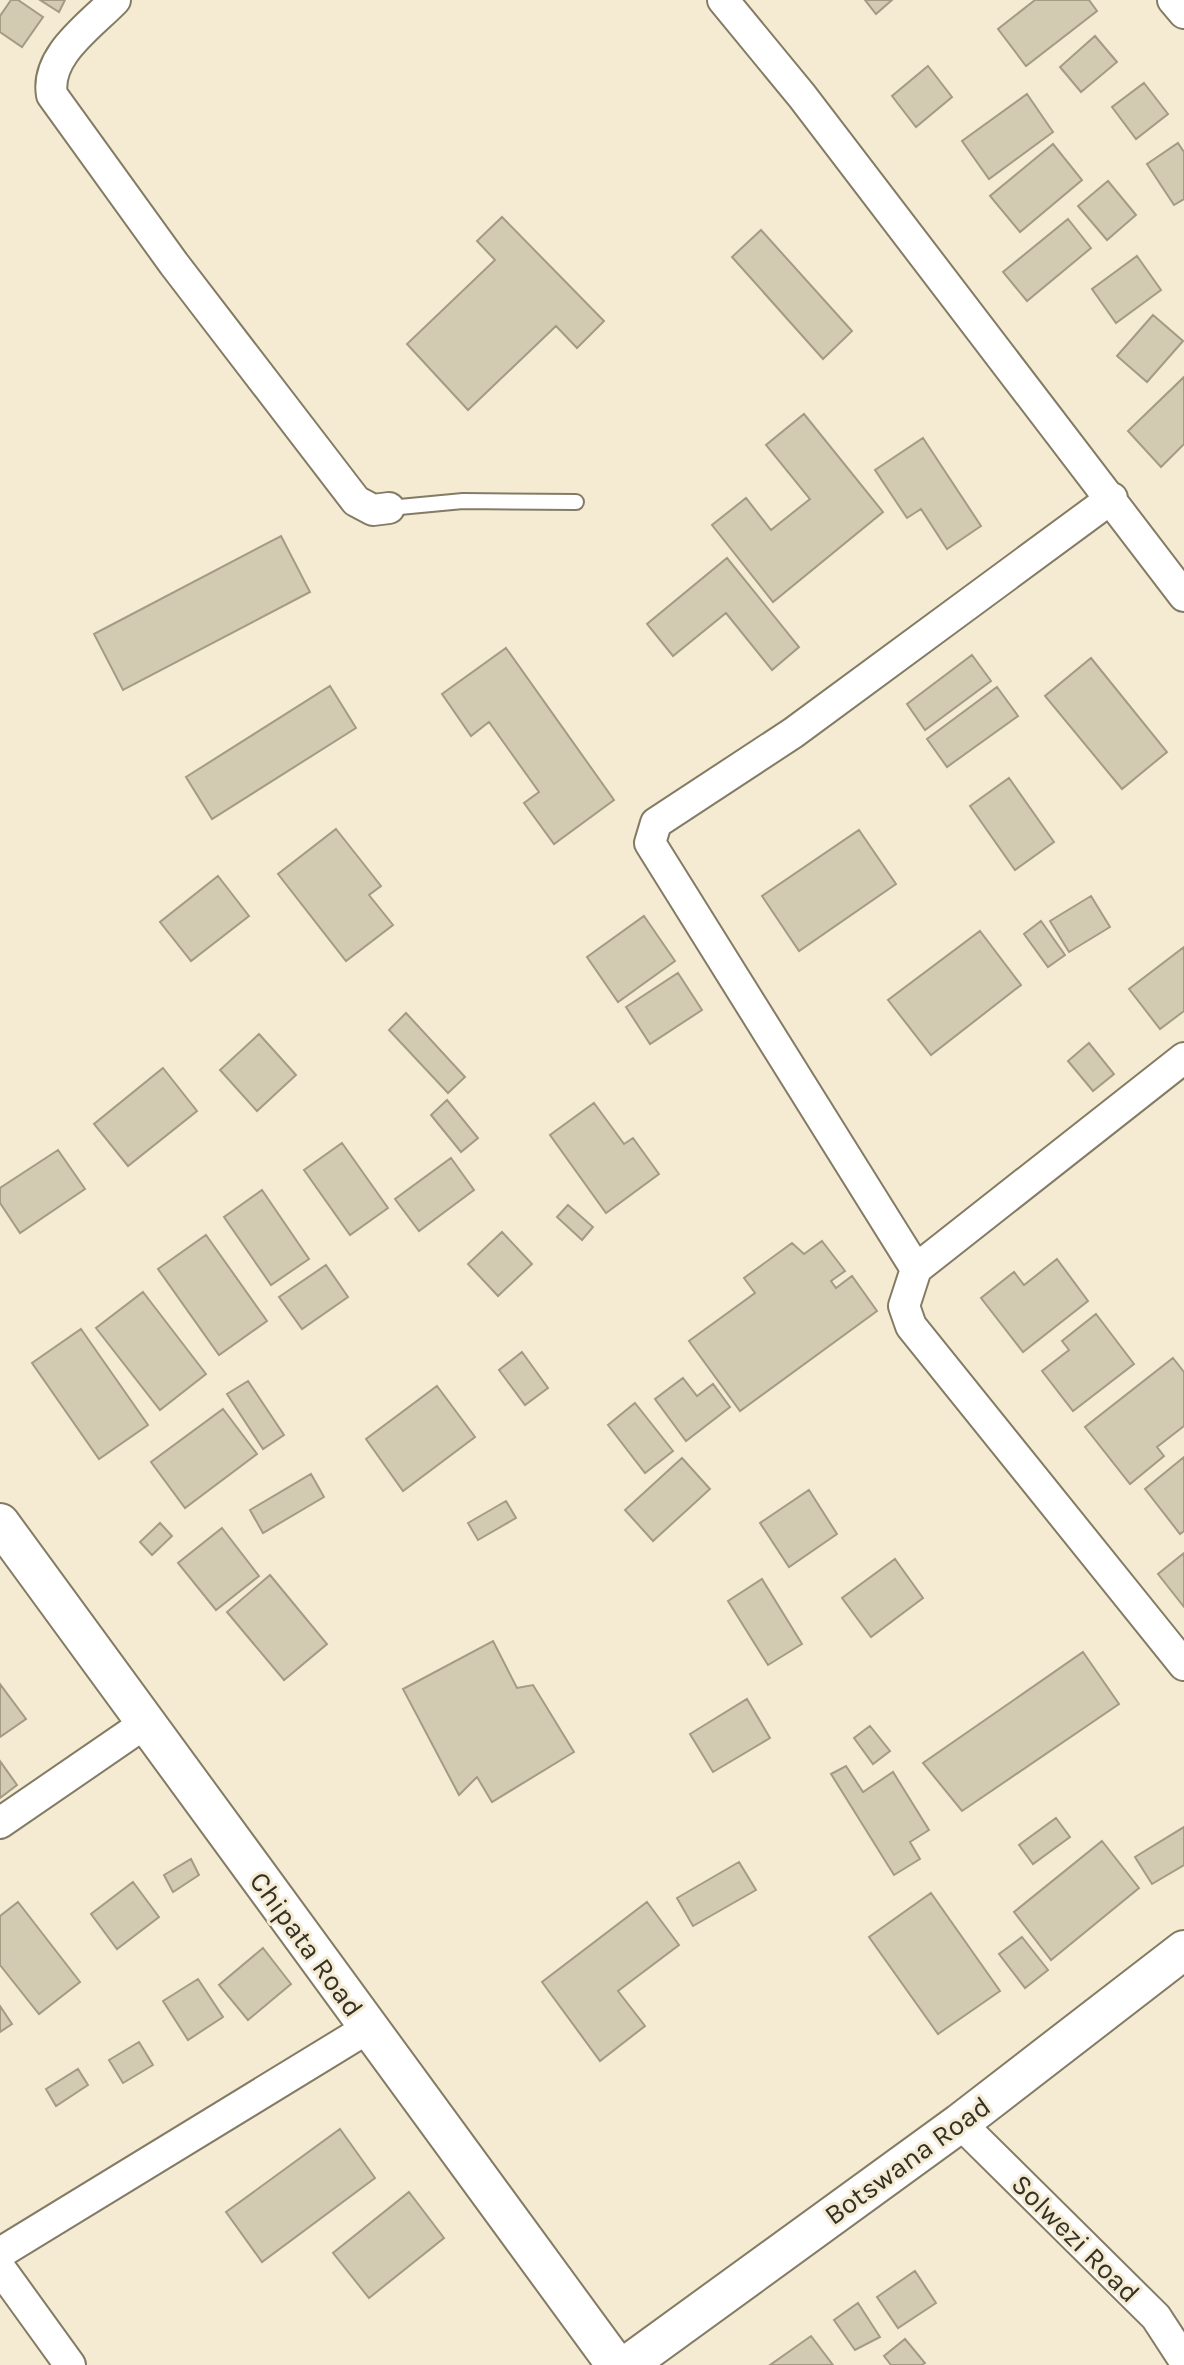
<svg xmlns="http://www.w3.org/2000/svg" width="1184" height="2365" viewBox="0 0 1184 2365" font-family="Karla,sans-serif">
	<style>
		.building { fill: #d3cab2; stroke: #a49b84; stroke-width: 2 }
		.lines { fill: none; stroke-linecap: round; stroke-linejoin: round }
		.service-casing { stroke: #847b65; stroke-width: 18 }
		.minor-casing { stroke: #847b65; stroke-width: 34 }
		.tertiary-casing { stroke: #847b65; stroke-width: 42 }
		.service { stroke: #fff; stroke-width: 14 }
		.minor { stroke: #fff; stroke-width: 30 }
		.tertiary { stroke: #fff; stroke-width: 38 }
		.labels { text-anchor: middle; stroke-width: 6; stroke-linejoin: round; paint-order: stroke }
		.street-label { font-size: 28px; fill: #333026; stroke: #f4ebd2 }
	</style>
	<rect width="100%" height="100%" fill="#f4ebd2"/>
	<!-- building -->
	<path class="building" d="M11,0h7l25,17 -21,30 -22,-15v-16z
		M40,0h25l-6,12z
		M865,0h27l-16,14z
		M1035,0h54l8,11 -71,55 -28,-37z
		M1095,36l22,26 -36,30 -21,-25z
		M928,66l24,31 -36,30 -24,-31z
		M1144,83l24,31 -32,25 -24,-32z
		M1027,94l26,38 -64,47 -27,-38z
		M1178,143l6,9v47l-10,6 -27,-41z
		M1053,144l29,36 -62,52 -30,-36z
		M1108,181l28,34 -29,25 -29,-34z
		M502,217l102,104 -27,27 -21,-22 -88,84 -61,-66 88,-84 -18,-19z
		M1068,219l23,29 -64,53 -24,-29z
		M761,230l91,101 -29,28 -91,-102z
		M1137,256l24,34 -45,33 -24,-34z
		M1153,315l30,26 -36,41 -30,-26z
		M1184,377v67l-23,23 -33,-36z
		M804,414l79,98 -110,90 -61,-77 34,-27 25,32 39,-31 -44,-54z
		M923,438l58,88 -34,23 -26,-40 -14,9 -32,-48z
		M281,536l29,56 -187,98 -29,-56z
		M727,558l72,89 -27,23 -46,-57 -53,43 -26,-32z
		M506,648l108,152 -60,44 -30,-41 15,-11 -50,-70 -18,14 -29,-42z
		M972,655l19,26 -66,49 -18,-26z
		M1091,658l76,94 -45,37 -77,-93z
		M330,686l26,42 -144,91 -26,-42z
		M997,687l21,29 -71,51 -20,-28z
		M1009,778l45,64 -39,28 -45,-64z
		M336,829l45,57 -12,9 24,30 -47,36 -68,-87z
		M859,830l37,54 -97,67 -37,-55z
		M218,876l31,40 -58,45 -31,-39z
		M1091,896l19,31 -41,25 -19,-31z
		M644,916l31,45 -57,41 -31,-45z
		M1041,921l24,34 -17,12 -24,-33z
		M980,931l41,54 -90,70 -43,-55z
		M1184,947v64l-24,18 -31,-40z
		M678,973l24,37 -52,34 -24,-37z
		M406,1013l59,64 -17,16 -59,-63z
		M259,1034l37,41 -39,36 -37,-41z
		M1089,1043l25,31 -21,17 -25,-30z
		M163,1068l34,43 -69,55 -34,-42z
		M447,1100l31,38 -17,14 -30,-37z
		M594,1103l30,41 9,-6 26,36 -53,39 -56,-78z
		M342,1143l46,65 -38,27 -46,-65z
		M58,1150l27,39 -65,44 -20,-30v-15z
		M451,1158l23,32 -55,41 -24,-32z
		M262,1190l47,69 -38,26 -47,-68z
		M568,1205l25,22 -11,13 -25,-23z
		M502,1232l30,32 -34,32 -30,-32z
		M206,1235l61,86 -48,34 -61,-86z
		M822,1241l23,30 -14,10 5,7 16,-12 25,35 -137,100 -51,-70 66,-48 -11,-15 48,-35 12,11z
		M1057,1259l31,42 -65,51 -42,-54 33,-26 10,13z
		M326,1265l22,32 -46,32 -23,-32z
		M143,1292l63,82 -46,36 -64,-82z
		M1096,1314l38,50 -61,47 -31,-40 27,-21 -7,-9z
		M81,1329l67,96 -49,34 -67,-96z
		M522,1352l26,36 -23,17 -26,-35z
		M1173,1358l11,14v54l-27,21 7,9 -34,28 -45,-57z
		M683,1378l14,18 16,-12 17,23 -44,34 -31,-42z
		M248,1381l36,54 -21,14 -36,-55z
		M437,1386l38,51 -72,54 -37,-52z
		M635,1403l38,48 -28,22 -37,-48z
		M223,1409l34,45 -72,54 -34,-46z
		M1184,1457v74l-4,3 -35,-45z
		M682,1458l28,31 -57,52 -28,-31z
		M311,1474l13,23 -61,36 -13,-23z
		M809,1490l28,44 -48,33 -29,-44z
		M506,1501l10,17 -38,22 -10,-17z
		M160,1523l12,13 -20,19 -12,-13z
		M222,1528l37,48 -43,34 -38,-47z
		M1184,1553v54l-26,-33z
		M895,1559l28,39 -52,39 -29,-39z
		M270,1575l57,69 -43,36 -57,-68z
		M762,1579l40,65 -34,21 -40,-64z
		M493,1641l24,47 16,-3 41,67 -82,50 -15,-25 -18,18 -56,-106z
		M1083,1652l36,52 -157,107 -39,-48z
		M0,1684l26,35 -26,18z
		M747,1699l23,39 -57,34 -23,-38z
		M870,1726l20,25 -17,13 -19,-26z
		M0,1761l17,24 -17,13z
		M846,1766l17,26 30,-20 36,58 -19,12 10,17 -26,16 -63,-101z
		M1056,1818l14,19 -37,27 -14,-19z
		M1184,1827v38l-32,19 -17,-27z
		M1102,1841l37,47 -88,72 -37,-48z
		M191,1859l8,16 -26,17 -9,-17z
		M739,1862l17,28 -63,36 -16,-28z
		M133,1882l26,35 -42,32 -26,-35z
		M931,1893l69,98 -62,43 -69,-97z
		M18,1902l62,80 -41,32 -39,-49v-49z
		M647,1902l32,43 -61,46 27,35 -45,35 -58,-79z
		M1022,1937l26,33 -23,18 -26,-34z
		M263,1948l28,36 -43,36 -29,-35z
		M198,1979l25,38 -35,23 -25,-39z
		M0,2006l12,18 -12,8z
		M139,2042l14,23 -30,18 -14,-23z
		M78,2069l10,16 -32,21 -10,-17z
		M340,2129l35,49 -113,84 -36,-50z
		M409,2192l35,46 -75,60 -36,-45z
		M915,2271l21,32 -38,25 -21,-31z
		M858,2303l22,34 -25,13 -21,-30z
		M811,2336l22,29h-63z
		M905,2339l20,24 -3,2h-31l-7,-9z"/>
	<g class="lines">
		<!-- service casing -->
		<g class="service-casing">
			<path id="service" d="M389,508l74,-7 113,1"/>
		</g>
		<!-- minor casing -->
		<g class="minor-casing">
			<path id="minor" d="M115,0c-25,26 -70,56 -63,95l122,169 182,237 17,9 16,-2
				M723,0l79,96 382,500
				M1173,0l11,13
				M1112,498l-319,235 -137,90 -6,20 266,426 -12,37 7,20 273,339
				M916,1269l268,-211
				M0,1823l147,-101
				M960,2123l196,194 28,43
				M0,2253l368,-225
				M0,2268l70,97"/>
		</g>
		<!-- tertiary casing -->
		<g class="tertiary-casing">
			<path id="tertiary" d="M0,1523l616,842
				M627,2365l333,-242 224,-173"/>
		</g>
		<!-- service -->
		<use href="#service" class="service"/>
		<!-- minor -->
		<use href="#minor" class="minor"/>
		<!-- tertiary -->
		<use href="#tertiary" class="tertiary"/>
	</g>
	<g class="labels">
		<!-- street labels -->
		<g class="street-label">
			<text transform="translate(307 1944) rotate(54)" y="10">Chipata Road</text>
			<text transform="translate(907 2160) rotate(-36)" y="10">Botswana Road</text>
			<text transform="translate(1076 2238) rotate(45)" y="10">Solwezi Road</text>
		</g>
	</g>
</svg>
